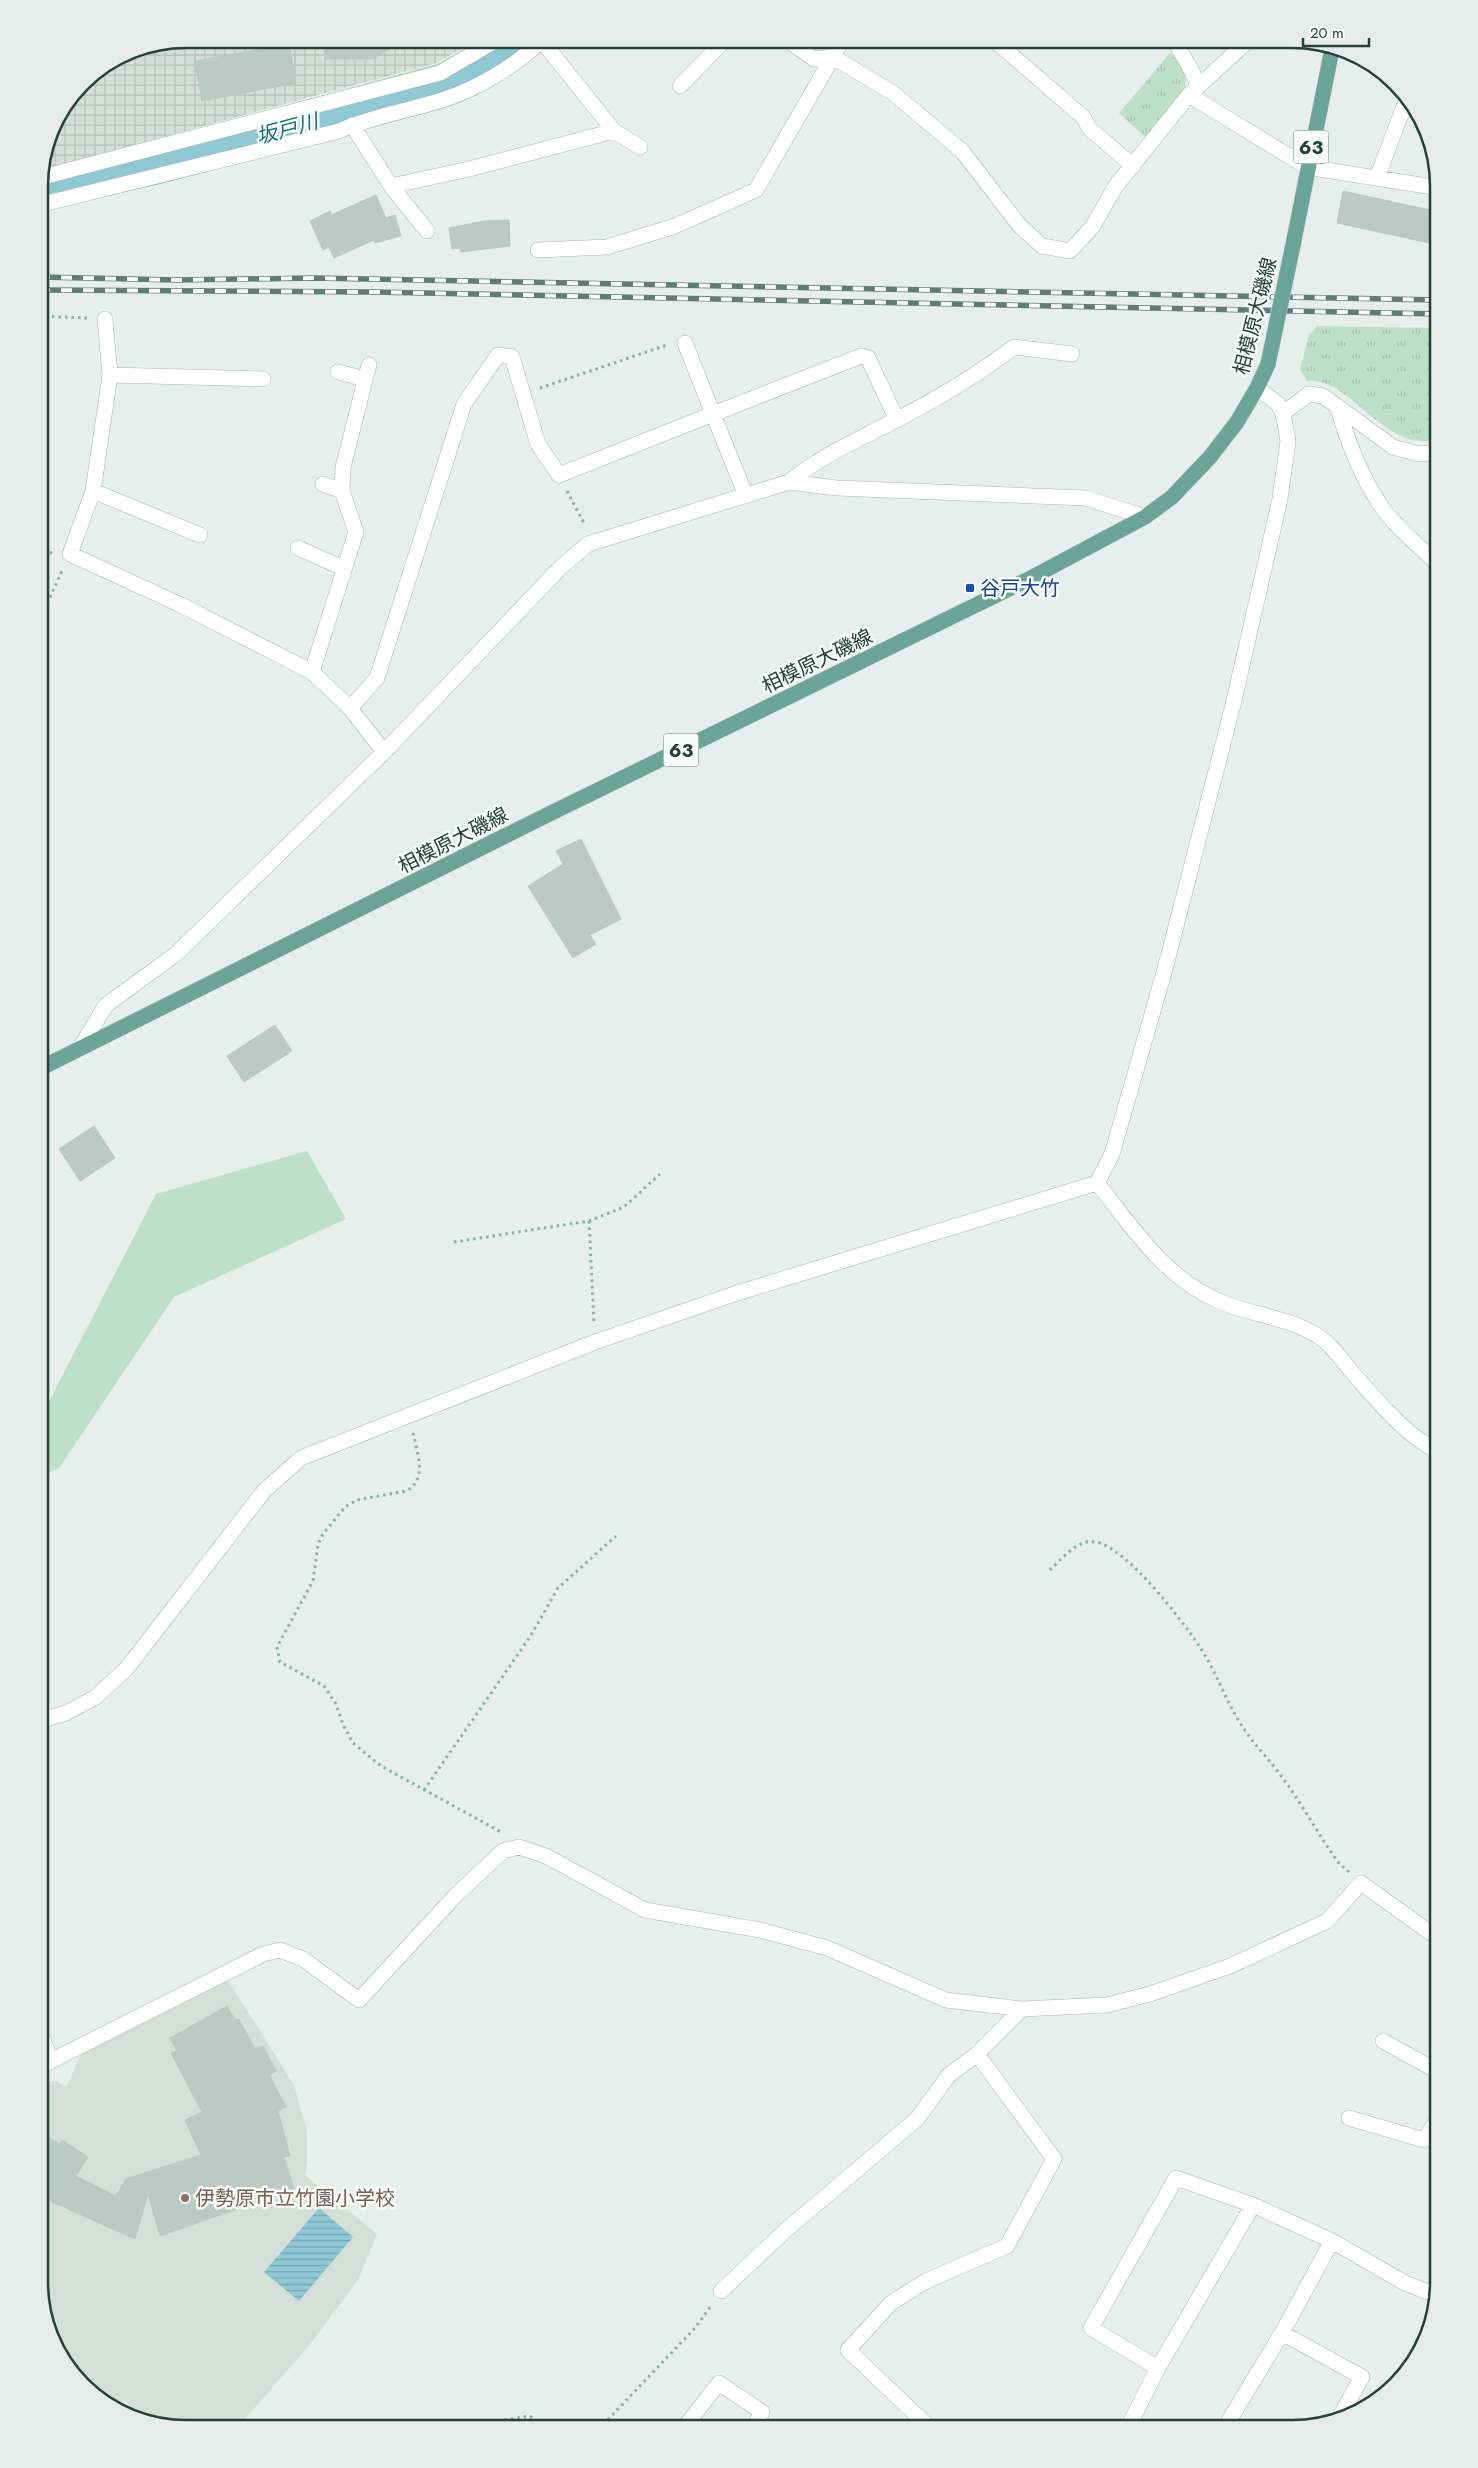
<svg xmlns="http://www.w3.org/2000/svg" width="1478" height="2468" viewBox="0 0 1478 2468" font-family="Jost,'Noto Sans JP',sans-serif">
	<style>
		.built { fill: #d4dfda }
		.industrial { fill: url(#industrial-grid) }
		.grass { fill: #bfe0c8 }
		.park { fill: url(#park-tufts) }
		.garden { fill: url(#garden-furrows) }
		.water { fill: url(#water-rules) }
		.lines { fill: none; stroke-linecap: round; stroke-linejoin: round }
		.river { stroke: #8ec9d4; stroke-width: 40 }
		.building { fill: #bbcac4; stroke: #b8c9c2 }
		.minor-casing { stroke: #a8b8b2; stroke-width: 16 }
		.major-casing { stroke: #c2cac8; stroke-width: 16 }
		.path { stroke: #86b3a5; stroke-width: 3; stroke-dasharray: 2.5 4; stroke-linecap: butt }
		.minor { stroke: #fff; stroke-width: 15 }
		.major { stroke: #6aa596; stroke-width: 15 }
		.rail-casing { stroke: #5f7d75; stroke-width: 5.5 }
		.rail { stroke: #f7fbf9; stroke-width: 4; stroke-dasharray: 11; stroke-linecap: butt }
		.major-bridge-casing { stroke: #c2cac8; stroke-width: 16; stroke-linecap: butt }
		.major-bridge { stroke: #6aa596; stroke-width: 15 }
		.transit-dot { fill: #1a4fb4; stroke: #f7fbf9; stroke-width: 2 }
		.education-dot { fill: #8d6e63; stroke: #f7fbf9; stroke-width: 2 }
		.labels { text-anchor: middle; stroke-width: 5; stroke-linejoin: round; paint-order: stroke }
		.shield { fill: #f7fbf9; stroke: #637a73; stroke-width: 1 }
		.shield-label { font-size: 19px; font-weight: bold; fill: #24423a }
		.street-label { font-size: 20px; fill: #24423a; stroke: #f7fbf9 }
		.transit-label { font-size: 20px; fill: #164399; stroke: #f7fbf9; text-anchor: start }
		.education-label { font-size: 20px; fill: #785e54; stroke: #f7fbf9; text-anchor: start }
		.water-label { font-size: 21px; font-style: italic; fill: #1c6f80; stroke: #f7fbf9 }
		.rim { fill: none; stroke: #24423a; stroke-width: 2.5 }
	</style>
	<defs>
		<pattern id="industrial-grid" width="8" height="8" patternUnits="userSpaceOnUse" patternTransform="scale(1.25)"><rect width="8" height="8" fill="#d4dfda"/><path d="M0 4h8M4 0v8" fill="none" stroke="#b6c1bc"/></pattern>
		<pattern id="park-tufts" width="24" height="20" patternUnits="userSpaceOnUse" patternTransform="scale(1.25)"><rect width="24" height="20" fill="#bfe0c8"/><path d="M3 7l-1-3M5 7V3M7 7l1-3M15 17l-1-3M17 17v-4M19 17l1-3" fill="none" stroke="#a4c1ad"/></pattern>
		<pattern id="garden-furrows" width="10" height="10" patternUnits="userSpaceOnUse" patternTransform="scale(1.25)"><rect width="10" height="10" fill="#bfe0c8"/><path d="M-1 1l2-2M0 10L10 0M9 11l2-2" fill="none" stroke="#a4c1ad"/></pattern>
		<pattern id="water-rules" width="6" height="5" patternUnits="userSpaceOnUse" patternTransform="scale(1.25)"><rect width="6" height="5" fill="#8ec9d4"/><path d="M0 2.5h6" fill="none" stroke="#74a5ad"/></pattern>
	</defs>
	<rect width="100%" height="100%" fill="#e6efeb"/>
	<!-- built -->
	<path class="built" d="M228,1980l66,105 13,46v32l-2,12 72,59 -19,46 -50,67 -64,73 -3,9 -44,-2 -21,2 -36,-12 -15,-16 -9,7 -12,-3 -50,-58 -15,-65v-200l17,-1 10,6 18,-38z"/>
	<!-- industrial -->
	<path class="industrial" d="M186,39h293l-43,24 -395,107 9,-41 32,-47 48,-32z"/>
	<!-- grass -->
	<path class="grass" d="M307,1151l39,68 -172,78 -115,171 -20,9v-56l117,-227z"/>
	<!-- park -->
	<path class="park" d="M1170,53l15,16v19l-39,50 -27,-25z
		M1317,326l122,2v111c-55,16 -88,-63 -132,-58l-7,-12 9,-34z"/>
	<!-- garden -->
	<path class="garden" d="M483,39h33l-48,39 -429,108 1,-13 397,-109z"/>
	<!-- water -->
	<path class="water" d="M319,2208l34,29 -54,64 -35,-29z"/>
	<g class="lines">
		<!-- river -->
		<path class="river" d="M39,191l119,-27 277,-74c34,-10 62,-27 88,-51"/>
	</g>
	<!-- building -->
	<path class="building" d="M325,39h82l-35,20h-47z
		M289,44l7,39 -94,18 -7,-40z
		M1343,191l96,21v33l-102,-22z
		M376,195l10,23 9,-3 6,21 -26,7 -1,-3 -40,18 -5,-11 -6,3 -13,-29 20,-10 1,4z
		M509,220l1,26 -49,6 -1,-4 -8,1 -3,-21 35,-7z
		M581,839l40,80 -31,16 6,9 -23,14 -45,-72 35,-22 -7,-13z
		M275,1025l17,26 -48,31 -17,-26z
		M94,1126l21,32 -35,23 -21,-32z
		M227,2006l8,14 4,-1 16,30 8,-3 13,25 -7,4 17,32 -8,4 12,45 -6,1 10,32 -134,47 -12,-43 -13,46 -96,-43v-65l21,13 2,-4 26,17 -12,19 40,20 10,-17 75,-24 -16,-35 17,-8 -31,-59 6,-2 -7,-13z"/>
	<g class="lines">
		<!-- minor casing -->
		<g class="minor-casing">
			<path id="minor" d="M786,39l28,20 19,-2 60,36 69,58 57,74 23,21 28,5 23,-25 22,-39 74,-92 61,-56
				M993,39l90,78 7,12 43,37
				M1174,39c8,18 19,29 24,48
				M542,41l72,90 26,16
				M680,86l46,-47
				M1189,95l118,72 132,21
				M352,125l39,61 36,45
				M39,178l401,-105 58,-34
				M1377,178l29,-77
				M391,186l78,-17 145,-38
				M39,205l300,-74c38,-17 79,-21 117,-36 31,-12 64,-33 87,-56
				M538,250l69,-3 68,-21 81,-36 87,-151
				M105,319l5,56 -17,116 -23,63 111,51 131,67 38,36 34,44
				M685,343l28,71 148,-58 7,2 29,62
				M338,372l27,7
				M110,375l153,4
				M1337,406c10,32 21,64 39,92 15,26 42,47 63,67
				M1283,413l26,-19 14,2 70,51 26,7 20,-2
				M789,482c31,-26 69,-42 105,-61 41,-21 83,-46 120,-74l58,7
				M323,484l19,7
				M93,491l107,44
				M298,548l45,20
				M312,672l44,-140 -14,-41 1,-24 26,-102
				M350,708l27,-30 87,-274 34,-49 14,2 26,87 21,31 154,-61 33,82
				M80,1048l26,-43 70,-51 208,-202 176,-184 28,-24 201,-62 48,6 249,10 59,19
				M1097,1183c37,46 67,95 124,119 35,15 74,15 105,40 9,8 17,19 25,29 26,29 52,63 88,81
				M39,1721l27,-8 30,-16 31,-29 137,-177 37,-33 294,-116 142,-49 360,-110 15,-29 53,-185 68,-264 47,-206 8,-58 -5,-28 -5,-9 -21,-16
				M39,2029l12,32
				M1383,2041l56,31
				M39,2067l224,-113 17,-4 23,9 56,41 97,-105 47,-44 16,-4 27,9 99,54 115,20 67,18 119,52 76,9
				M1349,2118l75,22 13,-20
				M721,2291l65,-61 131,-111 32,-44 28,-21 45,-45 85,-4 43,-11 80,-28 97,-45 34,-38 78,56
				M1282,2333l80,44 -23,41
				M1158,2368l95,-163
				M683,2429l36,-46 43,29 -9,17
				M931,2429l-83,-79 43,-47 35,-22 81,-35 47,-87 -77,-105
				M1127,2429l31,-61 -67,-40 85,-150 77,27 79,36
				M1224,2429l58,-96 50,-92 73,42 31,12"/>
		</g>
		<!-- major casing -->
		<g class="major-casing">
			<path id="major" d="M1293,245l39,-196
				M39,1069l500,-250 488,-239 118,-63 27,-20 38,-40 27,-35 20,-34 11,-24"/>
		</g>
		<!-- path -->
		<path class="path" d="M39,316l48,2
			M540,388l127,-43
			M567,491l18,34
			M39,545l14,9
			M39,621l23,-50
			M589,1221l5,103
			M454,1242l135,-21 35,-14 36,-33
			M413,1433c4,19 15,47 -7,58l-49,9 -12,7 -22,27 -5,10 -5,37 -36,66 3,15 44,24 12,18 7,21 10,18 28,23 120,66
			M1050,1570c12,-11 28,-32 46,-28 31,6 86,78 103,104 18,26 27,57 45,83 11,17 26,31 38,48 20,27 36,57 56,85l11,10
			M424,1790l106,-153 28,-49 58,-52
			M460,2429l10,-4 60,-9 19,13
			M599,2429l96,-101 16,-22"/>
		<!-- minor -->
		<use href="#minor" class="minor"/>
		<!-- major -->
		<use href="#major" class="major"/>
		<!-- rail casing -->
		<g class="rail-casing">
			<path id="rail" d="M39,277l138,3 138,-2 1124,22
				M39,290l335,2 1065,22"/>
		</g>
		<!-- rail -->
		<use href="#rail" class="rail"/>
		<!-- major-bridge casing -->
		<g class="major-bridge-casing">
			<path id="major-bridge" d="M1268,364l25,-119"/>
		</g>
		<!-- major-bridge -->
		<use href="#major-bridge" class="major-bridge"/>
	</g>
	<!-- markers -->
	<rect class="transit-dot" x="965" y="583" width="10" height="10" rx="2.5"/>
	<circle class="education-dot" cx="185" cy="2198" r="5"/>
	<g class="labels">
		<!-- shield labels -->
		<g class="shield">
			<rect x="1293.5" y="130.5" width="35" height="33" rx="4"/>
			<rect x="663.5" y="733.5" width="35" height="33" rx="4"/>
		</g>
		<g class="shield-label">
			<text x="1311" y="154">63</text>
			<text x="681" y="757">63</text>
		</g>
		<!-- street labels -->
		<g class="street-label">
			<text transform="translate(1255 316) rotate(-76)" y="7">相模原大磯線</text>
			<text transform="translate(817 661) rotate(-26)" y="7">相模原大磯線</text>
			<text transform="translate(453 840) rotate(-27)" y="7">相模原大磯線</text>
		</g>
		<!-- transit labels -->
		<g class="transit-label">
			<text x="980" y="595">谷戸大竹</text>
		</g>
		<!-- education labels -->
		<g class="education-label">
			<text x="195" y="2205">伊勢原市立竹園小学校</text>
		</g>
		<!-- water labels -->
		<g class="water-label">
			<text transform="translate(287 129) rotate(-15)" y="7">坂戸川</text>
		</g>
	</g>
	<!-- crop -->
	<path d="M0 0H1478V2468H0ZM186 48H1292A138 138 0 0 1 1430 186V2282A138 138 0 0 1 1292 2420H186A138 138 0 0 1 48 2282V186A138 138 0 0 1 186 48Z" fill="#e6ecea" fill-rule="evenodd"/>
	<path class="rim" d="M186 48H1292A138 138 0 0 1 1430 186V2282A138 138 0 0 1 1292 2420H186A138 138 0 0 1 48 2282V186A138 138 0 0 1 186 48Z"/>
	<!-- scale -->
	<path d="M1303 38v8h66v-8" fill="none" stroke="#24423a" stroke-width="2.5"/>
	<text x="1310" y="38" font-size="15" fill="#24423a" stroke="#f7fbf9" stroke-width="4" paint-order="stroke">20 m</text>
</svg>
